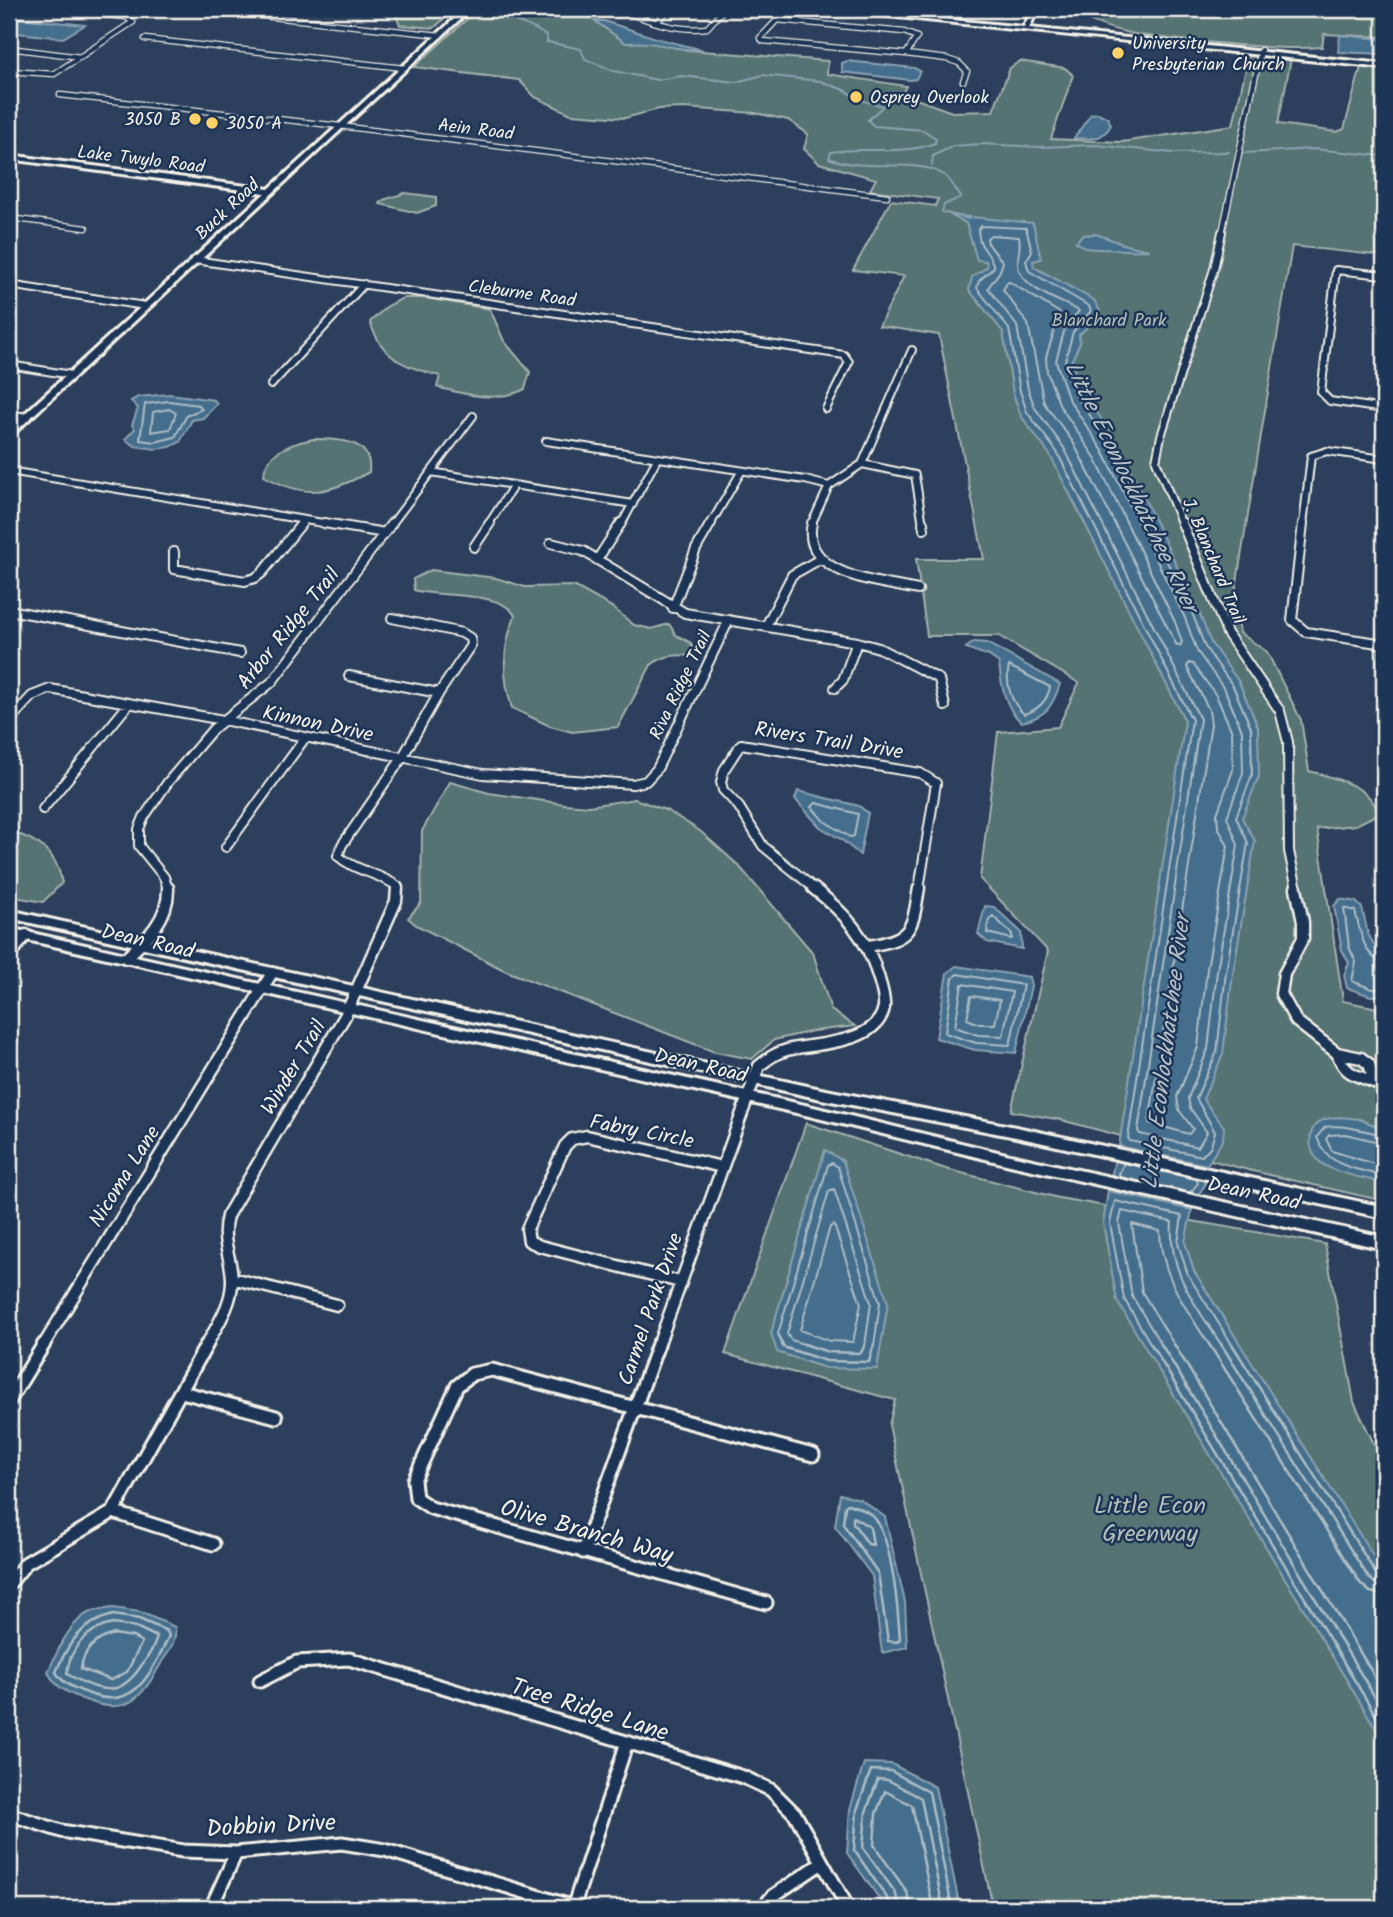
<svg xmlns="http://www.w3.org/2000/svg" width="1393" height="1917" viewBox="0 0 1393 1917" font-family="Kalam,sans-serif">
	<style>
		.green { fill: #547372; stroke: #a4b2ad; stroke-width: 2 }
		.water { fill: #456e8d; stroke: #8ba2b1; stroke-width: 2 }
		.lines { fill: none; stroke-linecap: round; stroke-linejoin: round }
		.shore-far1 { stroke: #aebdc4; stroke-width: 2 }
		.shore { stroke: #aebdc4; stroke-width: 2.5 }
		.stream { stroke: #8ba2b1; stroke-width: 2 }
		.minor-far4-casing { stroke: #f4f1e8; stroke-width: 7 }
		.minor-far3-casing { stroke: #f4f1e8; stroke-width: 10 }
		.minor-far2-casing { stroke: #f4f1e8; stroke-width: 12 }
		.minor-far1-casing { stroke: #f4f1e8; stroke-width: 15 }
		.minor-casing { stroke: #f4f1e8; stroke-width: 17 }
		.tertiary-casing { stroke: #f4f1e8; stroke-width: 6 }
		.secondary-casing { stroke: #f4f1e8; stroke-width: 6 }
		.minor-far4 { stroke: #1d3557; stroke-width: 4.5 }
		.minor-far3 { stroke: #1d3557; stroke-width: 6 }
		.minor-far2 { stroke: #1d3557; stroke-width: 8 }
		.minor-far1 { stroke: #1d3557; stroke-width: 10 }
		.minor { stroke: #1d3557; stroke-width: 11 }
		.tertiary { fill: #1d3557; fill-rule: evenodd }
		.secondary { fill: #1d3557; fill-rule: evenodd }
		.poi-dot { fill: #ffd166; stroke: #1d3557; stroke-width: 2.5 }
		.labels { text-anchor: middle; stroke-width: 5; stroke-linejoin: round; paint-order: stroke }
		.far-poi-label { font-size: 18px; fill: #f4f1e8; stroke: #1d3557; text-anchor: start }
		.far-street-label { font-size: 18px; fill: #f4f1e8; stroke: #1d3557 }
		.far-park-label { font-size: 18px; fill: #b4bfb9; stroke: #1d3557 }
		.street-label { font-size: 21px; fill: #f4f1e8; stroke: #1d3557 }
		.water-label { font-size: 23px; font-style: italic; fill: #b7c3c8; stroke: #1d3557 }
		.near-park-label { font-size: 24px; fill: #b4bfb9; stroke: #1d3557 }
		.near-street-label { font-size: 24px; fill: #f4f1e8; stroke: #1d3557 }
	</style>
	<rect width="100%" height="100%" fill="#2c3f5c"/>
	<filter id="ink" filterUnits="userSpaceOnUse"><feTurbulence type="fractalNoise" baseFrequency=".0143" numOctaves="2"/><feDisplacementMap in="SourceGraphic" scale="14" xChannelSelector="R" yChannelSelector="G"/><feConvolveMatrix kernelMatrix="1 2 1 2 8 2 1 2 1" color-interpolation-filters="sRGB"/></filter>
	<g filter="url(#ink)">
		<!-- green -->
		<path class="green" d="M371,9h84l-21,19 -34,-3 -5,-11z
			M478,9h105l15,11 -3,1 31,22 20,-2 42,9 140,11 -1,13 79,12 -4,8 50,18 41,-1 17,-43 10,-7 45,7 8,7 -22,64 71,3 111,-17 16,-70 42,4 -13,65 59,8 7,-3 17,-62 23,2v187l-92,-10 -61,372 7,2 2,13 27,19 34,68 8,51c23,6 64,15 69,43l-22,11 -39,4 26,172 34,7 7,16v177l-136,-31 -187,-50 -50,-9 37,-160 -68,-72 18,-147 60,-5 21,-44 -80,-47h-72l-11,-77h68l-45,-224 -60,-9 25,-50 -51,-6 38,-70 44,6 3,-7 -68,-9 6,-11 -57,-16 -15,-14 4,-15 -20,-14 -33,-7 -71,-5 -25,1 -34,9 -54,-4 -36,-17 -16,-17 -105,-13z
			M1077,9h261l-4,2 1,3 7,2 42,-2v23l-60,-3 -2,13c-40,3 -79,-2 -119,-5 -42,-4 -88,-6 -126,-28z
			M405,193l31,4v9l-19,7 -37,-9 3,-4z
			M403,298h22l65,11 14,32 26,31 -5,17c-28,14 -59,6 -88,-2l3,-11c-35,-9 -58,-17 -70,-54l16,-15z
			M313,439c25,0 60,0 56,33 -40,22 -64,27 -105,4 0,-24 29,-33 49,-37z
			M431,570l65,8 29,9 49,-1 38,21 22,18 17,4 18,-5 7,11 15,8 3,10 -2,3c-15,-2 -28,-1 -41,9l-33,62 -46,5 -22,-6 -38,-18c-10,-32 -10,-61 3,-92 -12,-26 -77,-18 -101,-26l-1,-11z
			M450,782l39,11 76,11 24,2 46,-7 33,12 32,20 39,35 74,87 18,57 24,16 -42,5 -39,9 -22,19 -37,-7 -209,-81 -90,-46 -8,-7 13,-15 1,-72z
			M9,831c30,9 48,21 53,52l-19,19 -34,-6z
			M806,1123l140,46 113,29 266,46 29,158 30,63v443h-391l-104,-483 6,-25 -170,-46z"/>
		<!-- water -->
		<path class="water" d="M9,17l76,8 -22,13 -54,-6z
			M595,21h9l55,18 44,11c-28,1 -48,-10 -77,-7z
			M1340,35l44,4v12l-2,3 -44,-2z
			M847,61l67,7 6,3 -4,8 -6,1 -68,-8v-9z
			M1098,113l10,5 3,7c-9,16 -20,14 -37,13l17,-24z
			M950,215l83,8 8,36 -8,2 1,6 60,33 6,11 -7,11 -14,13 1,8 -9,19 12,30 34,50 82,170 12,31 28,39 19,45 1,49 -17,42 13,23 -22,132 -10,81 -20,45 21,28 -1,13 -16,25 -88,-19 66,-425 -135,-266 -29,-39 -8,-23 -10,-61 -34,-42 3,-13 15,-10 -1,-6 -9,-1 -11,-37z
			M1096,234l30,11 23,5c-4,1 -59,-1 -63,-2 -2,-1 -8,-5 -10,-6l6,-7z
			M170,394l44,6 3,4 -14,14 -11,2 -12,22 -10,5 -14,2 -21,-3 -10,-7 10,-10 -3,-4 6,-17 -7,-7 7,-4z
			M974,642l13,1 73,41c-8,24 -14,32 -38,38 -17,-12 -21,-38 -23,-59l-10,-7 -23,-8z
			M798,791l61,15 9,7 -8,42 -18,-15 -22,-13 -25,-28z
			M1340,899l16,3 6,6 6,26 16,28v33l-13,1 -24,-8 -3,-13 5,-12 -7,-13 -8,-44z
			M985,906l9,1 27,25 1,17 -35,-7 -9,-8z
			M956,966l73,11 2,9 -15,67 -41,-3 -39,-12 11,-65z
			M1340,1117l19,2 25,10v54c-16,-4 -52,-10 -64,-21 -13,-11 -14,-35 3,-42 5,-2 12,-2 17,-3z
			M825,1150l18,11 45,142 -11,66 -52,-1 -48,-16 -6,-19z
			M1116,1154l89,19v12l-11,16 -84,-19z
			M1108,1191l84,19 -7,32 9,29 190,302v169l-267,-441 -14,-78z
			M840,1494l20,5 25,18 20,85 2,45 -25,6 -10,-77 -37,-50z
			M113,1608l27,4 35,15c2,14 -5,22 -13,35 -22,38 -34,56 -82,36 -15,-7 -25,-11 -32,-26 9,-20 21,-50 42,-60 7,-2 16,-3 23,-4z
			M864,1763l28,1 43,23 25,121h-74l-39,-55 3,-44z"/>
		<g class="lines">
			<!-- shore-far1 -->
			<path class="shore-far1" d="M981,226l45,2 6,23 -6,10 3,10 60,35 2,5 -18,21 -8,29 11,34 35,51 82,169 12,32 28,39 18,42 1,47 -16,42 12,26 -22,129 -9,80 -21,46 19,34 -4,14 -9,10 -72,-15 -2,-3 64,-418 -135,-268 -30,-40 -7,-21 -11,-62 -32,-41 2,-7 15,-14c-5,-18 -15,-16 -16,-38z
				M991,235l28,2c3,11 -4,23 0,33 8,21 43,31 60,41l-14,17 -9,33 12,37 35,53 82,167 12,33 28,39 17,41 1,42 -16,44 11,28 -21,126 -9,78 -20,49 2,10 17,24 -9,15 -58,-13 -2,-3 62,-412 -136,-271 -29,-40 -7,-19 -11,-63 -29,-38 12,-17 3,-9 -15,-18 -1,-6z
				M1008,281l52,32 -14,44 1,15 13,34 34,50 81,166 7,20 -2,4 -4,-2 -103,-202 -29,-39 -16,-79 -25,-34z
				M169,401l30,4 3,4 -15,6 -12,22 -20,5 -15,-2 5,-36z
				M169,409l7,4 -6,16 -19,3 2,-20z
				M1189,663l4,1 23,31 16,37 1,38 -16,44 1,13 10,19 -21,123 -9,78 -21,50 2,13 14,19 -4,5 -40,-11 62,-399 -2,-14 -22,-43z
				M1009,666l41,21c-3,15 -12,23 -26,27 -13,-11 -19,-31 -15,-48z
				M816,803l42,11 -4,22 -4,1 -26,-16 -12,-14z
				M993,916l19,18v5l-25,-6 2,-14z
				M1384,964c-21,-8 -24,-34 -29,-53l-11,-3 5,39 7,15 -4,19 20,8h12
				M957,974l66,11 -13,60 -34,-2 -31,-10 8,-55z
				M962,984l50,8 -9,44 -25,-1 -23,-8z
				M971,996l29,4 -5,24h-15l-13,-5z
				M1384,1135c-20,-4 -38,-11 -59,-8l-8,10c9,30 40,32 67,39
				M1384,1143l-39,-9 -16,1 -3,4 6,12 52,16
				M1121,1178l-2,-4 5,-11 72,16 2,4 -8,10
				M834,1225l27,79 -8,38 -23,-1 -30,-11 30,-103z
				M783,1346l-5,-12 50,-169 4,-2 6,4 42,136 -6,43
				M810,1346l-19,-6 -4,-6 42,-143 5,-2 37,114 -6,43
				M1152,1346l-28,-47 -14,-76 5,-22 67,15 -4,27 10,32 45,71
				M1162,1346l-30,-50 -13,-73 3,-12 50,11c-4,51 24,83 50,124
				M1175,1346l-33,-54 -10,-68 28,7c0,44 27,79 50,115"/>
			<!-- shore -->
			<path class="shore" d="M782,1344l1,3 43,14 43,1 5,-18
				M804,1344l24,8 33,1 4,-9
				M1151,1344l233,385
				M1161,1344l223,368
				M1174,1344l210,348
				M1209,1344l151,239 10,9 14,3
				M1221,1344l147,233 7,6 9,2
				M1232,1344l143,228 9,4
				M848,1504c10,3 22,7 28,16 16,22 22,91 24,119l-3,3 -9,-1 -10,-68 -35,-49 2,-18z
				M853,1517l17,10 3,18 -5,-1 -15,-21z
				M113,1615l26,4 28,12 2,5c-18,37 -34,77 -82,57 -13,-5 -24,-9 -31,-21 12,-29 25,-49 57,-57z
				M113,1624l23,3 21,10c-3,11 -9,20 -16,29 -22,34 -43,25 -74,8 2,-26 21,-46 46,-50z
				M114,1634l19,3 9,5 -15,30 -16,8 -30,-11c2,-19 15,-30 33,-35z
				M891,1908l-1,-6 -36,-52 3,-40 14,-40 20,1 38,21 23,116
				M900,1908l-5,-16 -32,-44 3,-36 12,-33 10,1 33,18 22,110
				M911,1908l-4,-16 -33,-47 2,-31 9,-23 27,14 21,103"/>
			<!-- stream -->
			<path class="stream" d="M399,9c50,3 105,-1 148,27v6l34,7 4,10 29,12 43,9 24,-4 55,6 27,-7 57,6 27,10 9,8 27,7 -15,14 6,6 49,4 13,8 -1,5c-34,13 -69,3 -104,9l-2,6c36,15 89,-1 115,17 7,5 12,15 17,22l-17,8 -2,7 27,7
				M1244,153l70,-4 70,7
				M932,165l1,-9 20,-10 28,-2 58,3 56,-2 79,8 55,-1"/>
			<!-- minor-far4 casing -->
			<g class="minor-far4-casing">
				<path id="minor-far4" d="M197,9l243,26
					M618,9c29,11 58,23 89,19l17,-19
					M777,20l127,12 13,5 -11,17 -143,-13 -3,-3z
					M658,21l11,-12
					M797,21l11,-12
					M145,39l259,29
					M9,48l72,9
					M906,54l41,5 12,4 8,8 -4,10
					M9,71l45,3 79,-52 -7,-5 -70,-8
					M60,95l280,31 547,70
					M9,218l77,10
					M1222,233l39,-183"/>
			</g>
			<!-- minor-far3 casing -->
			<g class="minor-far3-casing">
				<path id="minor-far3" d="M195,260l649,95 5,7 -23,47
					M1384,275l-48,-5 -15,122 9,9 54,8
					M9,285l136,21
					M9,365l63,10
					M271,385l93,-101
					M9,414l17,3
					M546,441l259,39 24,6
					M862,464l53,11 8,50
					M9,471l326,54
					M431,472l202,32
					M300,525l4,-5
					M391,525l82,-109
					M488,525l26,-40
					M621,525l36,-66
					M710,525l31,-53
					M811,525l18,-39 33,-22 50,-114
					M1182,525l-26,-64 5,-25 53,-167 8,-37
					M1303,525l8,-69 16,-5 57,8"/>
			</g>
			<!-- minor-far2 casing -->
			<g class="minor-far2-casing">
				<path id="minor-far2" d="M324,523l61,10
					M812,523c-12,53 69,59 106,67
					M923,523l1,6
					M1182,523l45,110 53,78 8,31 1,109 8,38
					M1303,523l-11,97 14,12 78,12
					M551,543l32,8 102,62 172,29 22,6 60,31 6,27
					M474,547l16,-24
					M174,552v17l71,12 10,-3 7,-5 40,-50
					M597,560l24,-37
					M673,608l23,-59 15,-26
					M9,610l231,43
					M392,618l70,15 8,5 1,7 -32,48 -37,65 -60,87 -4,11c17,15 41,17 59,30v3
					M766,626l26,-51 28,-16
					M1383,669l1,-20
					M349,676l90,17
					M835,688l8,-8 14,-38
					M9,721l23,-25 18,-7 173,31 260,54 150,10 13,-3 11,-12 72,-149
					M43,809l85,-104
					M226,847l79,-109
					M168,889l-4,-12 -25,-31v-17l5,-12 24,-35 45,-53 59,-47 120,-159
					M815,889l-52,-43 -24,-39 -16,-17 -2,-8 3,-12 17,-26 179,29 16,10 -17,106"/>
			</g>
			<!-- minor-far1 casing -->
			<g class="minor-far1-casing">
				<path id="minor-far1" d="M1296,888l7,34v16l-19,36 -3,20 15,27 41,32 24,5 8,6 5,16
					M868,946c45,-7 44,-17 51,-58
					M9,956l17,-21
					M126,958c21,-19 43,-40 42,-70
					M1337,1053c10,28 26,21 47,34
					M232,1278l105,27
					M680,1282l-140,-36 -11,-5 -2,-12 38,-83 7,-7 15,-3 135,31
					M43,1346l229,-373
					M206,1346c11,-21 26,-41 26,-65 0,-25 -12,-38 -5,-65l118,-200 51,-115 1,-13
					M658,1346l101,-280c9,-7 16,-13 28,-16 27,-7 91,-5 97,-43 1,-10 -3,-21 -6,-31 -11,-39 -34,-64 -65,-88"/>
			</g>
			<!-- minor casing -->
			<g class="minor-casing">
				<path id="minor" d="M182,1392l94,25
					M9,1401l35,-57
					M113,1512l100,32
					M583,1552l75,-208
					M9,1584l17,-21 87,-51 94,-168
					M766,1603l-335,-95 -15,-10 -2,-18 43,-94 15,-12 20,-4 321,85
					M260,1681l37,-19 52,-3 394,118 28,13 24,24 53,94
					M9,1814l52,17 122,20 53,2 106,-10 43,7 189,57
					M211,1908l25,-55
					M573,1908l54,-166
					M762,1908l11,-12 49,-33"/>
			</g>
			<!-- tertiary casing -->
			<g class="tertiary-casing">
				<path id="tertiary" d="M465,9h6l-459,426 -3,1v-8l256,-235 -256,-34v-4l260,34z
					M822,9h18l184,18 8,-18h6l-9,19 355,36v4z"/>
			</g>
			<!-- secondary casing -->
			<g class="secondary-casing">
				<path id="secondary" d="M9,910l812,179 195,38 368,80v11l-368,-81 -195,-38 -812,-181z
					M9,928l796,177 205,50 374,82v12l-374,-84 -205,-50 -796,-179z"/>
			</g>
			<!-- minor-far4 -->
			<use href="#minor-far4" class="minor-far4"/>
			<!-- minor-far3 -->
			<use href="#minor-far3" class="minor-far3"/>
			<!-- minor-far2 -->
			<use href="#minor-far2" class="minor-far2"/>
			<!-- minor-far1 -->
			<use href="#minor-far1" class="minor-far1"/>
			<!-- minor -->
			<use href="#minor" class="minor"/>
			<!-- tertiary -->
			<use href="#tertiary" class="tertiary"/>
			<!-- secondary -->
			<use href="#secondary" class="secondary"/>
		</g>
	</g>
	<!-- markers -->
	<g class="poi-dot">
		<circle cx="1118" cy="53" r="7"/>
		<circle cx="856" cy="97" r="7"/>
		<circle cx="195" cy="119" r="7"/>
		<circle cx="212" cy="123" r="7"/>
	</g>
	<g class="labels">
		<!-- far-poi labels -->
		<g class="far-poi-label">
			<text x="1132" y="49">University<tspan x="1132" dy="21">Presbyterian Church</tspan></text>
			<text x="870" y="103">Osprey Overlook</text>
			<text x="181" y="125" text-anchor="end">3050 B</text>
			<text x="226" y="129">3050 A</text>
		</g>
		<!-- far-street labels -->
		<g class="far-street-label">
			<text transform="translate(476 129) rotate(7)" y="6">Aein Road</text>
			<text transform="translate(141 159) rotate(7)" y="6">Lake Twylo Road</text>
			<text transform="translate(227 209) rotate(-43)" y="6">Buck Road</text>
			<text transform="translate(522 293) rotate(8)" y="6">Cleburne Road</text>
			<text transform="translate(1214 561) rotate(67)" y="6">J. Blanchard Trail</text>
			<text transform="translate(680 685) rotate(-64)" y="6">Riva Ridge Trail</text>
		</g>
		<!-- far-park labels -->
		<g class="far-park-label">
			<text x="1109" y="326">Blanchard Park</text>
		</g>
		<!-- street labels -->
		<g class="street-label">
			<text transform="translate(288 628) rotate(-51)" y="7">Arbor Ridge Trail</text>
			<text transform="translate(318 723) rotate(12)" y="7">Kinnon Drive</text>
			<text transform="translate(829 740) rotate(9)" y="7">Rivers Trail Drive</text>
			<text transform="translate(148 941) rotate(13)" y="7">Dean Road</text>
			<text transform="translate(701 1065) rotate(13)" y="7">Dean Road</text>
			<text transform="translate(293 1067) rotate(-59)" y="7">Winder Trail</text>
			<text transform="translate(642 1131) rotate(11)" y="7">Fabry Circle</text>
			<text transform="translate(124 1176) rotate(-58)" y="7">Nicoma Lane</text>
			<text transform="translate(1254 1193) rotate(12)" y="7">Dean Road</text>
			<text transform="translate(650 1309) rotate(-71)" y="7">Carmel Park Drive</text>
		</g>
		<!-- water labels -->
		<g class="water-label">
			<text transform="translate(1132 486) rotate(64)" y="8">Little Econlockhatchee River</text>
			<text transform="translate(1165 1052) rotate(-83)" y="8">Little Econlockhatchee River</text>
		</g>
		<!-- near-park labels -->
		<g class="near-park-label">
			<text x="1150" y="1513">Little Econ<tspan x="1150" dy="28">Greenway</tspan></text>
		</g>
		<!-- near-street labels -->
		<g class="near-street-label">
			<text transform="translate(587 1531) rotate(16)" y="8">Olive Branch Way</text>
			<text transform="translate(590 1709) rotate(17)" y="8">Tree Ridge Lane</text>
			<text transform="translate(271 1825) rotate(-3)" y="8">Dobbin Drive</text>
		</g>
	</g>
	<!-- margin -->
	<rect width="1393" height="1917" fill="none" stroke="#1d3557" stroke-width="35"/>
	<rect x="18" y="18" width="1358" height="1882" fill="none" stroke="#f4f1e8" stroke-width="2.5" filter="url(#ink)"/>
</svg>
